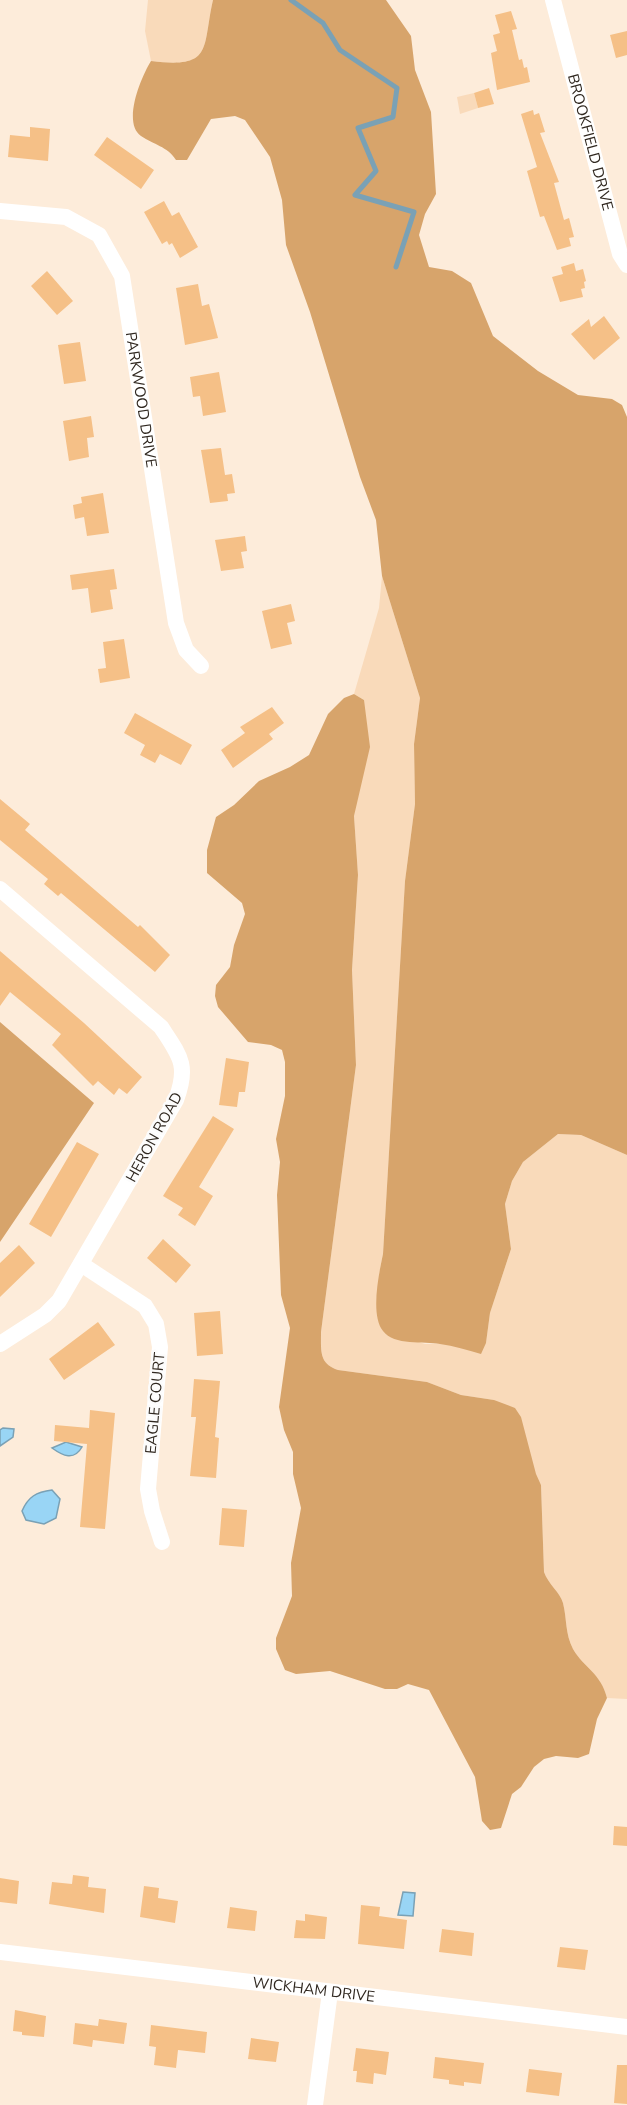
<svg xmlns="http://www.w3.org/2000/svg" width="627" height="2105" viewBox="0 0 627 2105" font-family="'Nunito Sans',sans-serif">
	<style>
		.green { fill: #f9daba }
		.forest { fill: #d7a46b }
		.water { fill: #99d5f5; stroke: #7aa1b5; stroke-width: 1.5 }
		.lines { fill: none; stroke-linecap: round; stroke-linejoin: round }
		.stream { stroke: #7aa1b5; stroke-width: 5 }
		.building { fill: #f5c087 }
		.street { stroke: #fff; stroke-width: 16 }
		.labels { text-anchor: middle; stroke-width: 5; stroke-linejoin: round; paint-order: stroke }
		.street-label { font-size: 15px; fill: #302820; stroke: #fcfcfc }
	</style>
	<rect width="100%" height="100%" fill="#fdecda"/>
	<!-- green -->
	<path class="green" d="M148,0h65c-11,48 1,69 -62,61l-6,-30z
		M474,93l4,15 -18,6 -3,-17z
		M382,576l38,122 -6,46 1,60 -10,77 -22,373c-6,27 -8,50 -1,76l43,14 61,-1 4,-30 21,-64 -6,-45 7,-23 11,-19 35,-28 23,1 46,20v544l-20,-1c-6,-25 -23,-30 -34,-49 -8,-15 -6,-30 -10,-46 -3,-11 -15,-19 -19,-31l-3,-87 -47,-85 -33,-5 -34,-13 -89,-12c-19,-6 -17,-19 -17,-38l35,-267 -4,-95 6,-95 -4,-59 10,-116 -10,-6 25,-86z"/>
	<!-- forest -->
	<path class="forest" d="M213,0h173l25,36 4,34 16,42 5,82 -11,20 -6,21 10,32 23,4 19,12 22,53 45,35 40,24 34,4 10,6 5,12v738l-46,-20 -23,-1 -35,28 -11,19 -7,23 6,45 -21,64 -4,30 -5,11c-14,-4 -27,-8 -41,-10 -16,-3 -46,2 -57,-13 -13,-16 -4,-58 0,-77l22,-373 10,-77 -1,-60 6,-46 -38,-122 -6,-56 -16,-43 -50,-165 -24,-67 -4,-45 -12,-43 -25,-37 -10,-4 -24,3 -24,41h-11c-9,-14 -22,-15 -35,-24 -19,-13 0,-59 10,-75 63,8 51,-13 62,-61z
		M354,694l10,6 6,47 -16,69 4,59 -6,95 4,95 -35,267c0,19 -2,32 17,38l89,12 34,13 33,5 21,8 6,9 15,57 5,11 3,87c4,12 16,20 19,31 4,16 2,31 10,46 11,19 28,24 34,49l-10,21 -8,35 -11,4 -22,-2 -12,3 -10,8 -13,20 -9,7 -11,34 -11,2 -8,-9 -7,-44 -46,-87 -21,-6 -11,5h-12l-55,-18 -34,3 -11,-4 -9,-21v-11l16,-42 -1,-33 10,-55 -8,-34v-22l-9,-22 -5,-23 11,-79 -9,-33 -4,-100 3,-33 -4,-23 9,-43v-34l-3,-12 -11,-5 -23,-3 -30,-35 -3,-11 1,-11 14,-18 4,-22 11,-31 -3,-11 -35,-30v-23l9,-33 18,-12 25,-24 31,-14 19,-12 19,-41 16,-16z
		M0,1022l94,81 -94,139z"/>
	<!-- water -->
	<path class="water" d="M3,1428l11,1 -1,8 -13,9v-16z
		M66,1442l16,5c-8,14 -19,9 -30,1z
		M52,1490l8,9 -4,19 -12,6 -18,-4 -4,-9c6,-14 14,-19 30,-21z
		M403,1892l12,1 -2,23 -15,-1z"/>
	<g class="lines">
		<!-- stream -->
		<path class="stream" d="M291,0l32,23 17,27 57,38 -4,29 -35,11 18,43 -21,24 59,17 -18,55"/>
	</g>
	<!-- building -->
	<path class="building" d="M511,11l6,18 -5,1 7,30 3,-1 2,9 3,-1 3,15 -33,8 -6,-37 6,-2 -4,-16 7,-2 -5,-18z
		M627,31v24l-11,3 -6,-23z
		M489,88l5,16 -16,4 -4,-15z
		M533,110l1,5 5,-2 6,19 -5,1 19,49 -5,1 10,37 5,-2 5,19 -5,1 2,8 -14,4 -13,-34 -4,1 -13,-46 10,-4 -16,-53z
		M30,127l20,2 -2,32 -40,-4 2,-22 20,2z
		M107,137l47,33 -13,19 -47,-34z
		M164,201l8,15 7,-4 19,35 -18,11 -8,-15 -3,2 -2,-4 -5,3 -18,-32z
		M574,263l2,8 7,-2 3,12 -2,1 1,6 -4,1 2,8 -23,5 -8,-25 11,-3 -2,-7z
		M47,271l26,30 -16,14 -26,-29z
		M198,284l4,22 7,-2 9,34 -33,7 -9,-57z
		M604,316l16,22 -26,22 -23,-26 18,-15 2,8z
		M80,342l6,39 -22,3 -6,-39z
		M219,372l7,40 -23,4 -3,-20 -7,1 -3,-20z
		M91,416l3,21 -7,1 2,19 -20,4 -6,-40z
		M221,448l4,27 7,-1 3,19 -8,1 1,7 -18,2 -9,-53z
		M103,493l6,40 -22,3 -3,-19 -9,2 -2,-14 9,-2 -1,-6z
		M245,536l2,15 -6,1 3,16 -23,3 -6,-31z
		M114,569l3,20 -7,1 3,19 -22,4 -3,-25 -16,2 -2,-15z
		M291,604l4,17 -8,2 5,21 -21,5 -9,-38z
		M124,639l6,39 -30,5 -2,-14 8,-1 -3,-26z
		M272,707l12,16 -15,11 4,5 -40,29 -12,-18 24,-17 -5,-6z
		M135,713l57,32 -11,20 -21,-11 -5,9 -15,-8 5,-10 -21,-12z
		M0,799l30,25 -5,6 113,97 2,-2 30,30 -15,17 -94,-79 -3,3 -14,-12 4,-5 -48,-39z
		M0,951l84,72 58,54 -15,17 -8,-6 -5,7 -16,-14 -5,5 -41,-41 9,-11 -51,-42 -10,14z
		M226,1058l23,4 -4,30h-6l-2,15 -18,-2z
		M213,1116l21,13 -35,58 14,9 -18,30 -17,-11 5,-7 -20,-12z
		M77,1142l22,12 -48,83 -22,-13z
		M163,1239l28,26 -15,18 -29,-25z
		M19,1245l16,18 -35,34v-34z
		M220,1311l3,43 -26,2 -3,-43z
		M98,1322l17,23 -51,35 -15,-21z
		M194,1379l26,2 -5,56 4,1 -3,40 -26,-2 6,-59h-5z
		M90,1410l25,3 -10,116 -25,-2 7,-83 -33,-3 1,-16 34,3z
		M222,1508l25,2 -3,37 -25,-2z
		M614,1826l13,1v19l-14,-1z
		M73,1875l16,2 -1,10 18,2 -2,24 -55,-9 3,-22 20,2z
		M0,1878l19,3 -2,23 -17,-2z
		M144,1886l15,2 -1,10 20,3 -3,22 -35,-6z
		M361,1905l19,2 -1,9 28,4 -3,29 -46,-5z
		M230,1907l27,4 -2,20 -28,-3z
		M305,1914l22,3 -2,22 -31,-1 2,-18 9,1z
		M442,1929l32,4 -2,23 -33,-4z
		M560,1947l28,3 -3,20 -28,-3z
		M15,2010l31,6 -2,21 -22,-2v-3l-9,-1z
		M99,2019l28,4 -3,21 -31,-4 -1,7 -19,-3 2,-21 23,3z
		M151,2025l56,7 -2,21 -27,-3 -2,18 -22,-3 2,-18 -7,-1z
		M251,2038l28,4 -3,20 -28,-3z
		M356,2048l33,4 -3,23 -12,-2 -1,11 -17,-2 1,-11h-4z
		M435,2057l49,6 -3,21 -17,-2v4l-15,-2v-4l-16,-2z
		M617,2065h10v39l-13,-1z
		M529,2069l33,4 -3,23 -33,-4z"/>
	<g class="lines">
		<!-- street -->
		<g class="street">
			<path id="s1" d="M553,0l67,254 7,11"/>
			<path id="s2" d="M0,211l66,6 33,18 23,41 54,347 10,27 15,16"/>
			<path d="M0,889l161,138c19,29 28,38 15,73l-117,201 -14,14 -45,29"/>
			<path d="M81,1264l64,42 11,18 4,23 -12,142 4,22 10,31"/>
			<path id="s3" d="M0,1952l627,75"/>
			<path d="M315,2105l15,-113"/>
		</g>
	</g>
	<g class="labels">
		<!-- street labels -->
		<g class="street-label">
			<text dy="5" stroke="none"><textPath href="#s1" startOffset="147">BROOKFIELD DRIVE</textPath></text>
			<text dy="5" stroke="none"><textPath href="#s2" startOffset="276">PARKWOOD DRIVE</textPath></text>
			<text transform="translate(154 1137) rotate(-61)" y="5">HERON ROAD</text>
			<text transform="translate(155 1403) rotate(-85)" y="5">EAGLE COURT</text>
			<text dy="5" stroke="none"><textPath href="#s3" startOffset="316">WICKHAM DRIVE</textPath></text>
		</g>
	</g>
</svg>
